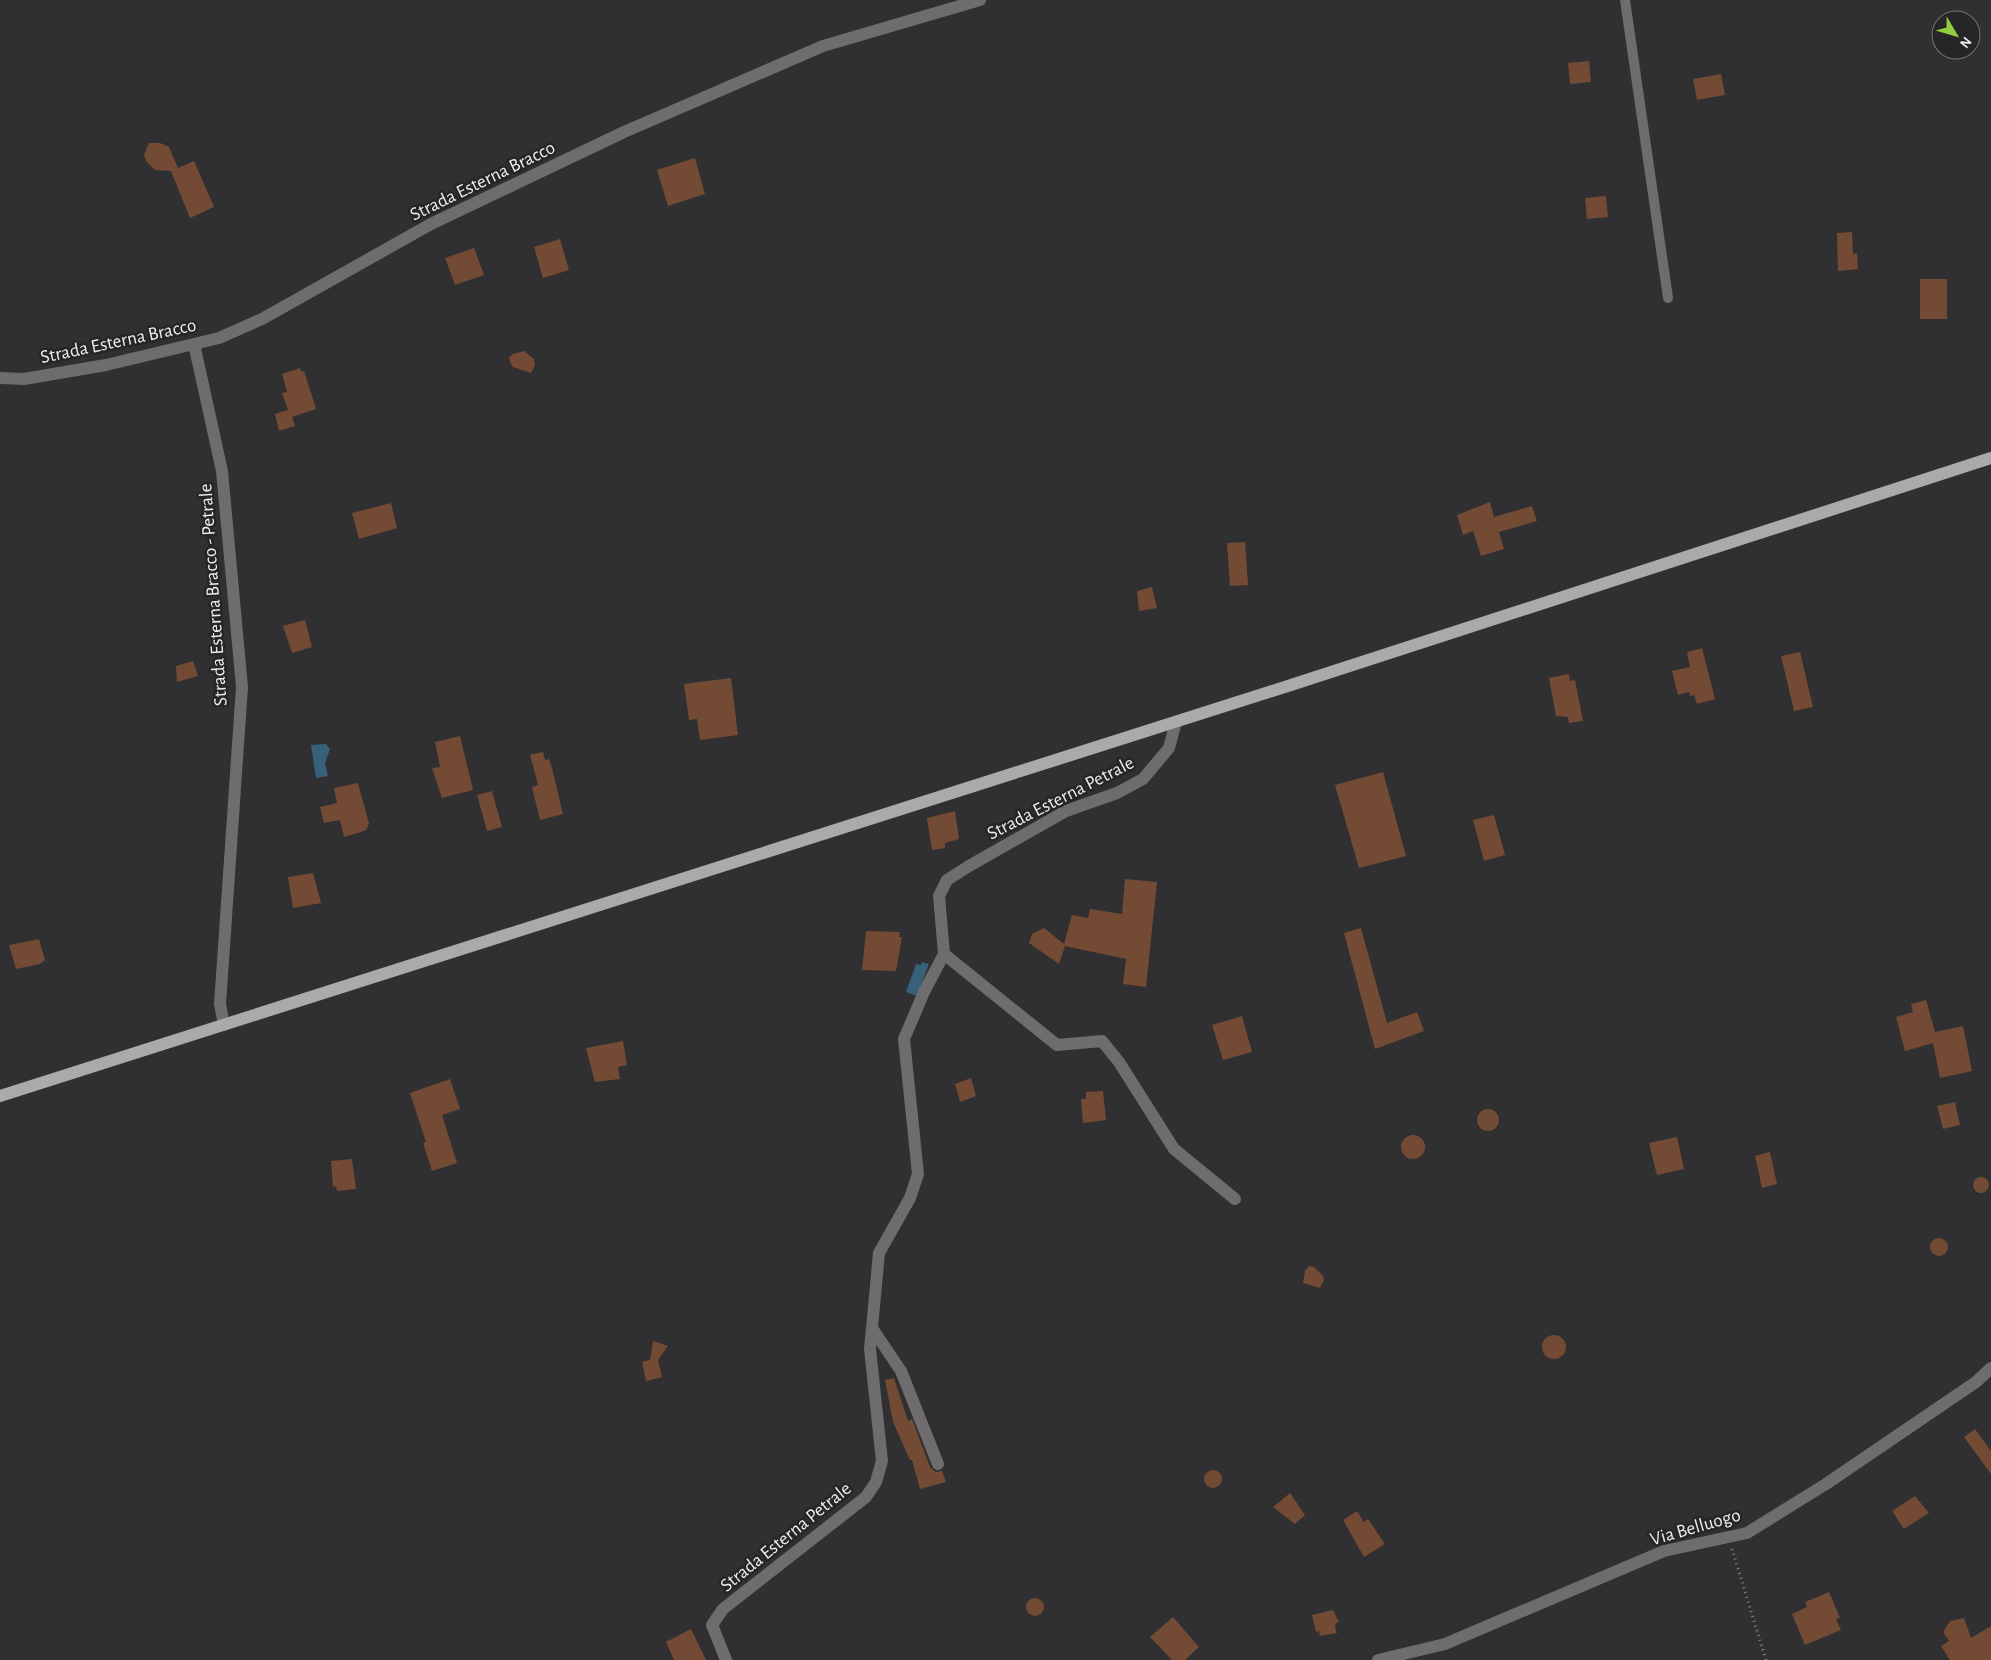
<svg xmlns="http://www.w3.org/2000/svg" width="1991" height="1660" viewBox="0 0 1991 1660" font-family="'Alegreya Sans',sans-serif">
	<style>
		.water { fill: #37617b }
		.building { fill: #734b35 }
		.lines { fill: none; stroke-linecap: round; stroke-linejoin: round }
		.path { stroke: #868587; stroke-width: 3; stroke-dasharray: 1 4; stroke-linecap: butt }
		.lane { stroke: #6e6c6c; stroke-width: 10 }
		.street { stroke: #6e6c6c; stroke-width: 12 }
		.primary { stroke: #aca9a9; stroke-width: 12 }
		.labels { text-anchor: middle; stroke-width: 5; stroke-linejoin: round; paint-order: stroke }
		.street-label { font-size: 19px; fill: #efeeef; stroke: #262527 }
	</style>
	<rect width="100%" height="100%" fill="#302f31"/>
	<!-- water -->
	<path class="water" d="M326,744l4,5 -5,14 3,13 -12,2 -5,-33z
		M922,962l7,2 -12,32 -11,-4 10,-28 5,1z"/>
	<!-- building -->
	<path class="building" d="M1589,61l2,21 -21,2 -2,-21z
		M1721,74l4,21 -28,5 -4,-21z
		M149,143h11l9,4 9,21 16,-7 20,46 -24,11 -19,-47 -16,-1 -9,-9 -2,-6z
		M695,158l10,36 -37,12 -11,-36z
		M1606,196l2,21 -21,2 -2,-21z
		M1852,232l1,22 4,-1 1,16 -20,2 -1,-38z
		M560,239l9,31 -26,8 -9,-31z
		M474,248l10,27 -29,10 -10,-27z
		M1920,279h27v40h-27z
		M524,351l10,8 1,6 -4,8 -18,-6 -3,-5 -1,-4 4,-4z
		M300,368l2,4 2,-1 12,38 -24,8 3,9 -16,5 -4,-17 13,-4 -6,-17 5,-1 -5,-18z
		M1490,502l4,15 38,-11 5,15 -38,11 5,17 -23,7 -8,-25 -10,4 -6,-20z
		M391,503l6,25 -38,11 -7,-26z
		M1245,542l3,43 -18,1 -3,-43z
		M1152,587l5,21 -18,3 -2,-20z
		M305,620l7,27 -20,6 -9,-27z
		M1702,648l13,51 -18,5 -3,-9 -4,1 -1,-4 -11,3 -6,-24 18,-4 -3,-15z
		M1800,652l13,55 -19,4 -13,-55z
		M193,661l5,15 -21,6 -1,-16z
		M1569,674l1,7 5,-1 8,41 -14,2 -1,-6 -12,-1 -7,-38z
		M731,678l7,57 -38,5 -3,-21 -8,1 -5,-36z
		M460,736l13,54 -31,8 -10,-30 8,-1 -5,-25z
		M543,752l2,8 4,-1 3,9 11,46 -23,6 -8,-33 6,-2 -8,-30z
		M1383,772l23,84 -47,12 -24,-83z
		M358,783l11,41 -3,6 -5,2 -17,5 -4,-17 -16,3 -4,-16 17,-4 -3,-15z
		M492,791l10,36 -15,4 -10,-36z
		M955,811l4,28 -14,4v5l-13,2 -5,-32z
		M1494,815l11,40 -21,6 -11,-41z
		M313,873l8,30 -28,5 -5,-31z
		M1125,879l32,3 -11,105 -23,-3 3,-25 -61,-13 -6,18 -30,-21 3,-9 12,-6 20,16 8,-29 16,3 2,-9 32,5z
		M1361,928l26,95 30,-11 7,19 -49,18 -31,-116z
		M866,931l34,1 -1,5h3l-6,34 -34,-1z
		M39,939l6,21 -5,4 -24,5 -7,-24z
		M1926,1000l9,32 28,-6 9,45 -32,7 -7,-35 -28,8 -9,-34 17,-5 -2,-8z
		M1242,1016l10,36 -29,8 -11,-35z
		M623,1041l4,24 -9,2 2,12 -25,3 -9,-34z
		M971,1078l5,18 -16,6 -5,-18z
		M450,1079l10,30 -18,6 15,48 -25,8 -9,-28 3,-1 -16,-49z
		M1103,1091l3,29 -23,3 -2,-24h5v-7z
		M1955,1102l5,23 -17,4 -6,-23z
		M1477 1120a11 11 0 1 1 22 0a11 11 0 1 1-22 0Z
		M1401 1147a12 12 0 1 1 24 0a12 12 0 1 1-24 0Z
		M1677,1137l7,32 -27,6 -8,-32z
		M1770,1152l7,32 -15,4 -7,-32z
		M352,1159l4,30 -19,2 -1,-5 -3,1 -2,-26z
		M1973 1185a8 8 0 1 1 16 0a8 8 0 1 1-16 0Z
		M1930 1247a9 9 0 1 1 18 0a9 9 0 1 1-18 0Z
		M1309,1266l5,1 9,9 1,4 -4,8 -17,-5 2,-12z
		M1542 1347a12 12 0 1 1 24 0a12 12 0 1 1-24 0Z
		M653,1341l15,5 -10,14 4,17 -16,4 -4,-19 8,-2z
		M894,1378l14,43 4,-2 18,48 6,5 6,-1 4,11 -26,7 -8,-29h-2l-17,-38 -8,-42z
		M1975,1429l16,22v23l-27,-37z
		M1204 1479a9 9 0 1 1 18 0a9 9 0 1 1-18 0Z
		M1290,1493l15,22 -10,9 -22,-17z
		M1915,1496l14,17 -25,16 -12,-18z
		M1357,1511l7,11 4,-3 17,25 -21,13 -21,-37z
		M1829,1592l11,26 -4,1 5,11 -36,15 -13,-31 15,-7 -2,-5z
		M1026 1607a9 9 0 1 1 18 0a9 9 0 1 1-18 0Z
		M1333,1610l6,12 -3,1 -1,4 2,6 -17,3 -1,-5 -3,1 -4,-17z
		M1173,1617l26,30 -14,13h-13l-22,-23z
		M1964,1618l7,20 20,-12v34h-41l-9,-14 8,-5 -6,-9 7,-11z
		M691,1629l15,31h-32l-8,-18z"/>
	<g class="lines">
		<!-- path -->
		<path class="path" d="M1732,1549l34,111"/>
		<!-- lane -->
		<path class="lane" d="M1625,0l43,298"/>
		<!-- street -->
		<path class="street" d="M194,344l28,127 20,216 -22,317 4,21
			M0,378l24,1 82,-14 113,-27 43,-19 169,-95 193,-92 199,-86 157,-46
			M944,954l113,91 45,-4 17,21 55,87 61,50
			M872,1328l29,43 37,93
			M726,1660l-14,-35 11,-16 143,-112 10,-15 6,-21 -12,-112 9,-96 31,-55 8,-24 -14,-135 20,-47 20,-38 -5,-58 8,-16 22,-14 97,-55 51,-18 26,-14 26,-31 7,-26
			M1378,1660l67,-16 219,-93 83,-18 79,-49 150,-102 15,-14"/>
		<!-- primary -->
		<path class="primary" d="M0,1096l1291,-411 700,-227"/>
	</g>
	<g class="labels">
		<!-- street labels -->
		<g class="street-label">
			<text transform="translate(482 180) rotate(-26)" y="7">Strada Esterna Bracco</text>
			<text transform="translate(118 340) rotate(-12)" y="7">Strada Esterna Bracco</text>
			<text transform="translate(212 595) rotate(-94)" y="7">Strada Esterna Bracco - Petrale</text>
			<text transform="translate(1060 797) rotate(-27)" y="7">Strada Esterna Petrale</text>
			<text transform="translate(1695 1526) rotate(-16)" y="7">Via Belluogo</text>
			<text transform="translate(785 1536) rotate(-39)" y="7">Strada Esterna Petrale</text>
		</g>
	</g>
	<!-- north arrow -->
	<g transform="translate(1956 35) rotate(128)"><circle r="24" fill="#262527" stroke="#767577"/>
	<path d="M0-4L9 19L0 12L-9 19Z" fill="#93cc3d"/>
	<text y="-8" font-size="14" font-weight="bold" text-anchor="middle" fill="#efeeef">N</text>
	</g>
</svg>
